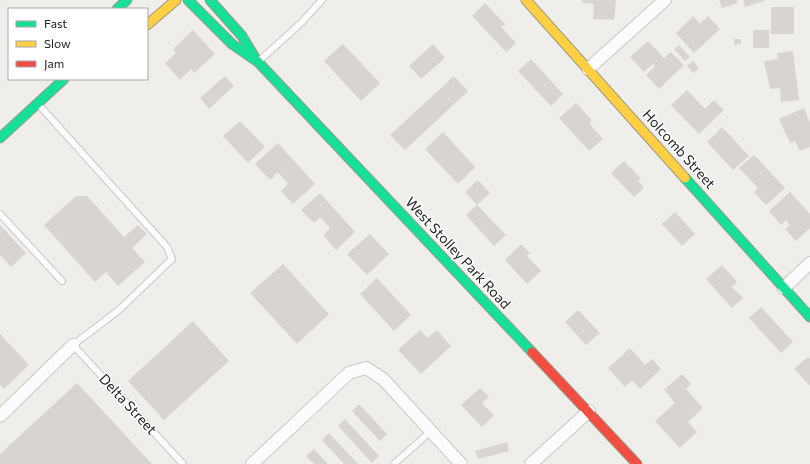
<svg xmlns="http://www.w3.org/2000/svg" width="810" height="464" viewBox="0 0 810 464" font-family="Commissioner,sans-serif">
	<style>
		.building { fill: #d7d4d2 }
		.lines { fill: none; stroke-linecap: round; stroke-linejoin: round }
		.lane-casing { stroke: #c9c8c7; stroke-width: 8 }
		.street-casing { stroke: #c9c8c7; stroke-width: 14 }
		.fast-casing { stroke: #999a82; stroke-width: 11 }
		.slow-casing { stroke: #999a82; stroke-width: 11 }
		.jam-casing { stroke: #999a82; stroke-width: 11 }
		.lane { stroke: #fdfcfc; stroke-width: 6 }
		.street { stroke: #fdfcfc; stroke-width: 12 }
		.fast { stroke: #16e098; stroke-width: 9 }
		.slow { stroke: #ffcf43; stroke-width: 9 }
		.jam { stroke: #f24e42; stroke-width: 9 }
		.labels { text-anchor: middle; stroke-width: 3; stroke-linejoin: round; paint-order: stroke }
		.street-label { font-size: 14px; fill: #222; stroke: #fff }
	</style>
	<rect width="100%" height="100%" fill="#f0eeeb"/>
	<!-- building -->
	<path class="building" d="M582,0h34l-2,20 -21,-1 1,-15 -12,-1z
		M719,0h18l1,3 -16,5z
		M743,0h24l-22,7z
		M485,3l20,21 -4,3 15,16 -10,9 -34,-36z
		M771,7h23v27h-23z
		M693,16l7,8 8,-8 12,13 -26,24 -18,-20z
		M193,30l22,24 -21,19 -3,-4 -11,11 -15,-17 11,-10 -3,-4z
		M753,30h16v18h-16z
		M734,39h7v5l-7,1z
		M648,41l16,17 7,-6 13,13 -25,24 -13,-14 9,-9 -2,-2 -9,8 -14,-15z
		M343,44l37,39 -19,18 -37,-40z
		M433,44l12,14 -24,21 -12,-13z
		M679,45l11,12 -5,4 -11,-12z
		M793,51l6,49 -18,2 -1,-14 -10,1 -6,-28 14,-2 -1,-6z
		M531,59l32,35 -12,12 -33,-35z
		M693,61l6,7 -6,5 -6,-7z
		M225,76l9,10 -25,23 -9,-11z
		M454,76l14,15 -63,59 -15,-15z
		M687,90l18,19 9,-9 10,10 -25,24 -28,-29z
		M576,103l16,17 -3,3 14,16 -14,12 -30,-33z
		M804,108l6,15v24l-10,4 -5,-10 -5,2 -11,-24z
		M240,121l25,26 -17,16 -25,-27z
		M722,127l27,29 -16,14 -26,-28z
		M443,132l32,35 -17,17 -33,-35z
		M278,143l37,41 -22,20 -12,-13 7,-7 -10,-12 -8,8 -15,-16z
		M754,155l31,33 -19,17 -12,-13 4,-4 -19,-20z
		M624,161l17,17 -3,3 6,6 -10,10 -23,-24z
		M478,180l12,13 -13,12 -12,-13z
		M790,192l20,22v14l-14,13 -11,-12 5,-4 -4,-5 -5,5 -12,-14z
		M320,193l35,39 -19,18 -13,-15 7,-7 -10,-11 -6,6 -13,-13z
		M76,196h11l37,41 14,-12 9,9 -15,14 13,14 -27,24 -12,-14 -11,10 -51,-57z
		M477,205l29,30 -12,11 -28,-31z
		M675,212l20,22 -13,12 -20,-22z
		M0,225l26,28 -15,14 -11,-12z
		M370,234l19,20 -22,21 -20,-21z
		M521,244l9,9 -3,3 14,15 -14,13 -22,-24z
		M283,264l46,50 -32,30 -47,-51z
		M722,265l15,17 -5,5 11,11 -11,10 -26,-29z
		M377,278l34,37 -17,16 -34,-37z
		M761,307l32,35 -12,11 -32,-35z
		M578,310l22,23 -14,12 -21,-23z
		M193,321l36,40 -65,59 -36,-39z
		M420,330l7,8 10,-8 14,16 -30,28 -23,-24z
		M0,334l29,31 -25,24 -4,-4z
		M630,348l15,17 7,-6 9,10 -21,20 -8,-9 -7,7 -17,-19z
		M808,357l2,2v27l-16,-17z
		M682,374l9,10 -5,5 17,19 -15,14 9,10 -17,16 -25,-27 20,-18 -11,-13z
		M77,383l75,81h-152v-10z
		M480,388l9,9 -7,6 12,12 -12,12 -21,-22z
		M359,404l28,30 -7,7 -28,-30z
		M345,419l34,37 -7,7 -34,-37z
		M329,433l29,31h-14l-22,-24z
		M507,442l2,9 -31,8 -3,-8z
		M314,449l14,15h-14l-8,-8z"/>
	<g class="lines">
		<!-- lane casing -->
		<g class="lane-casing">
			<path id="lane" d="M259,61l42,-38 21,-23
				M39,105l128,142 5,12 -53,51 -46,35 110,119
				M0,214l62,67
				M394,464l37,-33"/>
		</g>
		<!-- street casing -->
		<g class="street-casing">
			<path id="street" d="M588,69l77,-69
				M784,288l26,-25
				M0,416l73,-71
				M252,464l97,-91 17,-5 17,11 78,85
				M531,464l58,-53"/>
		</g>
		<!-- fast casing -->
		<g class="fast-casing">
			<path id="fast" d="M188,0l44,44 26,18 274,290
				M210,0l32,36 12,20
				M117,9l10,-9
				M0,138l64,-59
				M685,178l125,139"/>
		</g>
		<!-- slow casing -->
		<g class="slow-casing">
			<path id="slow" d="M526,0l159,178
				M147,25l29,-25"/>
		</g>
		<!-- jam casing -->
		<g class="jam-casing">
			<path id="jam" d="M532,352l105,112"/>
		</g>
		<!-- lane -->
		<use href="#lane" class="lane"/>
		<!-- street -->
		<use href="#street" class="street"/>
		<!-- fast -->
		<use href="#fast" class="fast"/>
		<!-- slow -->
		<use href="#slow" class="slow"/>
		<!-- jam -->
		<use href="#jam" class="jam"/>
	</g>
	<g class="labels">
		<!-- street labels -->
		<g class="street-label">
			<text transform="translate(679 149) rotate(48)" y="5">Holcomb Street</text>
			<text transform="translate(458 253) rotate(47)" y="5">West Stolley Park Road</text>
			<text transform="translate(128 404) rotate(47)" y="5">Delta Street</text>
		</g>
	</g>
	<!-- legend -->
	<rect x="8" y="8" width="140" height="72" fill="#ffffff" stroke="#a7a7a7"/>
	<rect x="16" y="21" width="20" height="6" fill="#16e098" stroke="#a7a7a7"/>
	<text x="44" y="28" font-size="12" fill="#222222">Fast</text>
	<rect x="16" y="41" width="20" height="6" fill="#ffcf43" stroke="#a7a7a7"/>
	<text x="44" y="48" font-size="12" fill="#222222">Slow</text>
	<rect x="16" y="61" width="20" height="6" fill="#f24e42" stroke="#a7a7a7"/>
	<text x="44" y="68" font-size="12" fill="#222222">Jam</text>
</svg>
